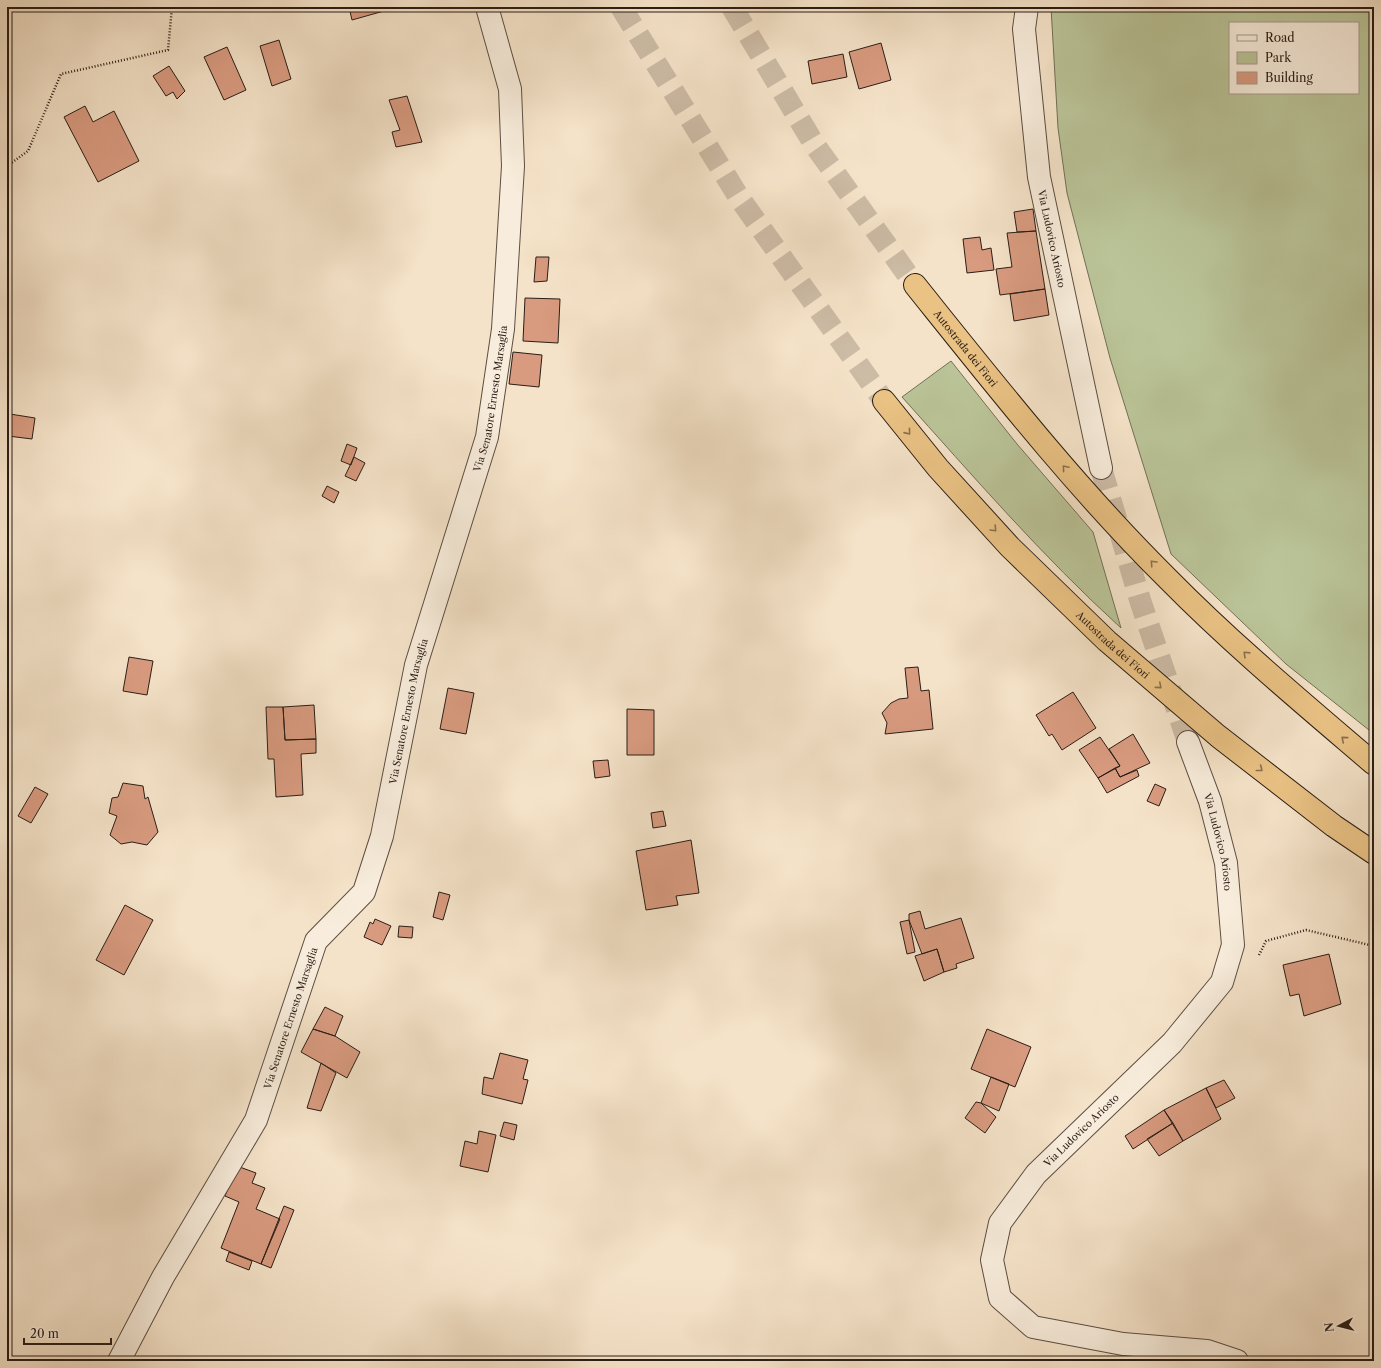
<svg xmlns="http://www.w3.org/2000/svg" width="1381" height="1368" viewBox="0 0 1381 1368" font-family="'Libre Caslon Text',serif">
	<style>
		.green { fill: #bac498; stroke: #727057; fill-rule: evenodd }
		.building { fill: #d99b80; stroke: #2a1d16 }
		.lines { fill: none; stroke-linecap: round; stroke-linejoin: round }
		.tertiary-tunnel { stroke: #ccbba5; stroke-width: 22; stroke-dasharray: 22 11; stroke-linecap: butt }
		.motorway-tunnel { stroke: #ccbba5; stroke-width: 22; stroke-dasharray: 22 11; stroke-linecap: butt }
		.tertiary-casing { stroke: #5d4e43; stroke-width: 24 }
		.motorway-casing { stroke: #2a1d16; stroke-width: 24 }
		.path { stroke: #2a1d16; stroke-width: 2.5; stroke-dasharray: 1 2; stroke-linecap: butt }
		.tertiary { stroke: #f8eddc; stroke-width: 22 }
		.motorway { stroke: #eac284; stroke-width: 22 }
		.oneway { stroke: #8a704d }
		.labels { text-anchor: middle; stroke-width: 3.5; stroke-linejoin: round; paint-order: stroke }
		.street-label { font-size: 10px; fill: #2a1d16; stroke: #f8eddc }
	</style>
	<rect width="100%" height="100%" fill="#f5e3c9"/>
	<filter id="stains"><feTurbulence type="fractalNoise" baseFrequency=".005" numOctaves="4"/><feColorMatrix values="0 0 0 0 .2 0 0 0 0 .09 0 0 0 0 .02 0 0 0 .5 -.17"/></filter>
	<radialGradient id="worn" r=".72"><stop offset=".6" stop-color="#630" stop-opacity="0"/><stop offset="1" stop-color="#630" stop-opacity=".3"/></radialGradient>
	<!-- green -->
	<path class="green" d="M1051,7h323v727l-88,-70 -115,-110 -61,-196 -43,-165 -9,-65zM1230,23h128v70h-128z
		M951,361l66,83 76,88 28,96c-79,-72 -148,-152 -219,-231z"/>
	<!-- building -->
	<path class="building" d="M349,7h41l1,2 -39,11z
		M279,40l12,39 -19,7 -12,-40z
		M881,43l10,37 -32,9 -10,-37z
		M227,47l19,43 -22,10 -20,-43z
		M843,54l4,23 -35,7 -4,-23z
		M169,66l16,25 -8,8 -4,-7 -7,4 -13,-20z
		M407,96l15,46 -26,5 -4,-15 8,-2 -11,-30z
		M85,106l8,16 21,-11 25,50 -41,21 -34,-65z
		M1033,209l3,22 -19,1 -3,-20z
		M1036,231l9,58 -45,6 -4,-26 16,-2 -5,-34z
		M980,237l2,13 9,-2 3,22 -27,3 -4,-34z
		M536,257h13l-2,24 -13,1z
		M1045,289l4,26 -35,6 -4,-27z
		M525,298l35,1 -2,44 -35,-2z
		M513,352l29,3 -3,32 -30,-3z
		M10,414l25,4 -3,21 -24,-3z
		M347,444l10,4 -6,17 -10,-4z
		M354,457l11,6 -9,18 -11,-5z
		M327,486l12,6 -5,11 -12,-7z
		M129,657l24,4 -6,34 -24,-4z
		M918,667l3,24 8,-1 4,39 -48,5 2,-11 -5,-10 9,-10 8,-4 9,-1 -3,-30z
		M448,688l26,5 -8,41 -26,-5z
		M1073,692l23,36 -34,22 -10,-16 -3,2 -13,-21z
		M314,705l2,34 -31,1 -2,-33z
		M266,707h17l2,33 31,-1v14l-15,1 2,41 -27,2 -2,-38h-6z
		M627,709l27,1v45h-27z
		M1133,734l17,29 -30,14 -5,-9 5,-2 -11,-17z
		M1100,737l20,29 -22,12 -19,-28z
		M608,760l2,16 -15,2 -2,-17z
		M1115,768l5,9 17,-7 2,6 -32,17 -9,-15z
		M123,783l20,3 2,13 3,-2 10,35 -11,13 -15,-3 -11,2 -11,-9 7,-19 -8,-3 3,-15 6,-1z
		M1155,784l11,5 -7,17 -12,-5z
		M35,787l13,7 -17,29 -13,-7z
		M663,811l3,15 -13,2 -2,-15z
		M691,840l8,53 -23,3 2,9 -32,5 -10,-59z
		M439,892l11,3 -7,25 -10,-3z
		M125,905l28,15 -29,55 -28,-15z
		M920,911l5,18 36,-11 13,40 -18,6 1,4 -13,4 -7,-23 -15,5 -13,-34v-6z
		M375,919l16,7 -9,19 -18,-8 6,-15 3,2z
		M909,920l6,32 -8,2 -7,-32z
		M399,926l14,1 -1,11 -14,-1z
		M937,949l7,23 -20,9 -9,-25z
		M1329,954l12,50 -37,12 -5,-22 -9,2 -7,-31z
		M325,1007l18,9 -8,20 -22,-7z
		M313,1029l22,7 25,16 -13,26 -46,-26z
		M987,1029l44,18 -16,40 -44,-18z
		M500,1053l28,7 -5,19 5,1 -6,24 -40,-10 2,-17 9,2z
		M321,1063l15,10 -15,38 -14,-3z
		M991,1077l18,7 -10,27 -18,-8z
		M1224,1080l11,18 -19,10 -10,-20z
		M1206,1088l15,31 -38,22 -19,-31z
		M976,1102l5,1 15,14 -11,16 -20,-15z
		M1164,1110l9,13 -40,26 -8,-13z
		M504,1122l13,3 -3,15 -14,-4z
		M1173,1123l10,18 -24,15 -12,-17z
		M479,1131l17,4 -8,37 -28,-6 5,-25 12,3z
		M237,1166l19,7 -4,10 13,5 -9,21 24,10 -19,45 -40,-16 18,-46 -14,-6z
		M284,1206l10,4 -23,58 -10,-4z
		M229,1252l23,9 -3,9 -23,-9z"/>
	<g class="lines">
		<!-- tertiary-tunnel -->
		<path class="tertiary-tunnel" d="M1101,468l40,135 47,139"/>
		<!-- motorway-tunnel -->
		<path class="motorway-tunnel" d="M621,7l119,192 144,202
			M732,7l82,137 101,141"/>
		<!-- tertiary casing -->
		<g class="tertiary-casing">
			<g id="tertiary">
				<path id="s1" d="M1027,7l-3,22 15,148 62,291"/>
				<path id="s2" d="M1188,742l22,59 16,62 7,82 -11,37 -50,61 -136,131 -36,49 -8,37 8,38 33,29 90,17 84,7 30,10"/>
				<path id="s3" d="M119,1361l44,-84 93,-157 60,-179 48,-49 18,-56 34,-171 71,-228 16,-108 10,-163 -3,-77 -23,-82"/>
			</g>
		</g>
		<!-- motorway casing -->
		<g class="motorway-casing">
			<g id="motorway">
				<path id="s4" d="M915,285c81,101 161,203 253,294 65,66 136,125 206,185"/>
				<path id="s5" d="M884,401l54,67 72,79 97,94 111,95 116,90 40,27"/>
			</g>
		</g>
		<!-- path -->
		<path class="path" d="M7,166l21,-15 33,-77 107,-24 4,-43
			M1259,955l7,-14 40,-11 68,16"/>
		<!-- tertiary -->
		<use href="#tertiary" class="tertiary"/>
		<!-- motorway -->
		<use href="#motorway" class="motorway"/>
	</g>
	<!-- one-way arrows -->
	<defs><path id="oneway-chevron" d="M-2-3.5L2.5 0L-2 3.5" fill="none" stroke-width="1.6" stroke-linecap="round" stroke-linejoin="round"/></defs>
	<g class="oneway">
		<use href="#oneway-chevron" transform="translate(908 432) rotate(51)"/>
		<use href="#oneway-chevron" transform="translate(1065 468) rotate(-130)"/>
		<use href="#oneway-chevron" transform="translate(994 529) rotate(47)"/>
		<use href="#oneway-chevron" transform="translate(1153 563) rotate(-133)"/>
		<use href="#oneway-chevron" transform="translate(1246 654) rotate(-136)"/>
		<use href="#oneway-chevron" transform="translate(1159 686) rotate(41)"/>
		<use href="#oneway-chevron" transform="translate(1344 739) rotate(-140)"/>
		<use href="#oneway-chevron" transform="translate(1260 769) rotate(38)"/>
	</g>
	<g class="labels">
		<!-- street labels -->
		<g class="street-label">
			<text dy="4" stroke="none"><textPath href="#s1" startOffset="234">Via Ludovico Ariosto</textPath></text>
			<text dy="4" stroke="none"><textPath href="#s4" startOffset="81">Autostrada dei Fiori</textPath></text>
			<text dy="4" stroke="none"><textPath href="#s3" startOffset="1045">Via Senatore Ernesto Marsaglia</textPath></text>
			<text dy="4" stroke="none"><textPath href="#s5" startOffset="335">Autostrada dei Fiori</textPath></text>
			<text dy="4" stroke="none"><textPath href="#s3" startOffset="721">Via Senatore Ernesto Marsaglia</textPath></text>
			<text dy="4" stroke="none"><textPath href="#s2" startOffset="105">Via Ludovico Ariosto</textPath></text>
			<text dy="4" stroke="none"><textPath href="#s3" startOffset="385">Via Senatore Ernesto Marsaglia</textPath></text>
			<text transform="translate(1081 1130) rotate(-44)" y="4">Via Ludovico Ariosto</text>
		</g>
	</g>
	<!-- margin -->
	<rect width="1381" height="1368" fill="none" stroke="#f5e3c9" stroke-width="24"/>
	<rect x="8" y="8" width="1365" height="1352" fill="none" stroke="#2a1d16" stroke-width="2"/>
	<rect x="12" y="12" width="1357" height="1344" fill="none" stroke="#2a1d16"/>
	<!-- legend -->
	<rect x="1229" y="22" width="130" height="72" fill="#f8eddc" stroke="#a69a8d"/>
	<rect x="1237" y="35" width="20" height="6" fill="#f8eddc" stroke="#a69a8d"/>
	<text x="1265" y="42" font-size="12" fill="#2a1d16">Road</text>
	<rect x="1237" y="52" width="20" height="12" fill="#bac498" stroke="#a69a8d"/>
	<text x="1265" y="62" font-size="12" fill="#2a1d16">Park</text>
	<rect x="1237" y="72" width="20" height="12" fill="#d99b80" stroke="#a69a8d"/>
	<text x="1265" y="82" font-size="12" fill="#2a1d16">Building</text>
	<!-- north arrow -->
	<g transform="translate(1339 1326) rotate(263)" stroke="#f8eddc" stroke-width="3" paint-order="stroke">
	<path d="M0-3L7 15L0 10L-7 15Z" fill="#2a1d16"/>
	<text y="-6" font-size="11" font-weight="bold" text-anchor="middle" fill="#2a1d16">N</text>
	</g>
	<!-- scale -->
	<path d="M24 1338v6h87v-6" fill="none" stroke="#2a1d16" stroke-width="2"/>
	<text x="30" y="1338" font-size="12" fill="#2a1d16" stroke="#f8eddc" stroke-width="3" paint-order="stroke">20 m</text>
	<rect width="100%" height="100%" filter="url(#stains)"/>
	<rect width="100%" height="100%" fill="url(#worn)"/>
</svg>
